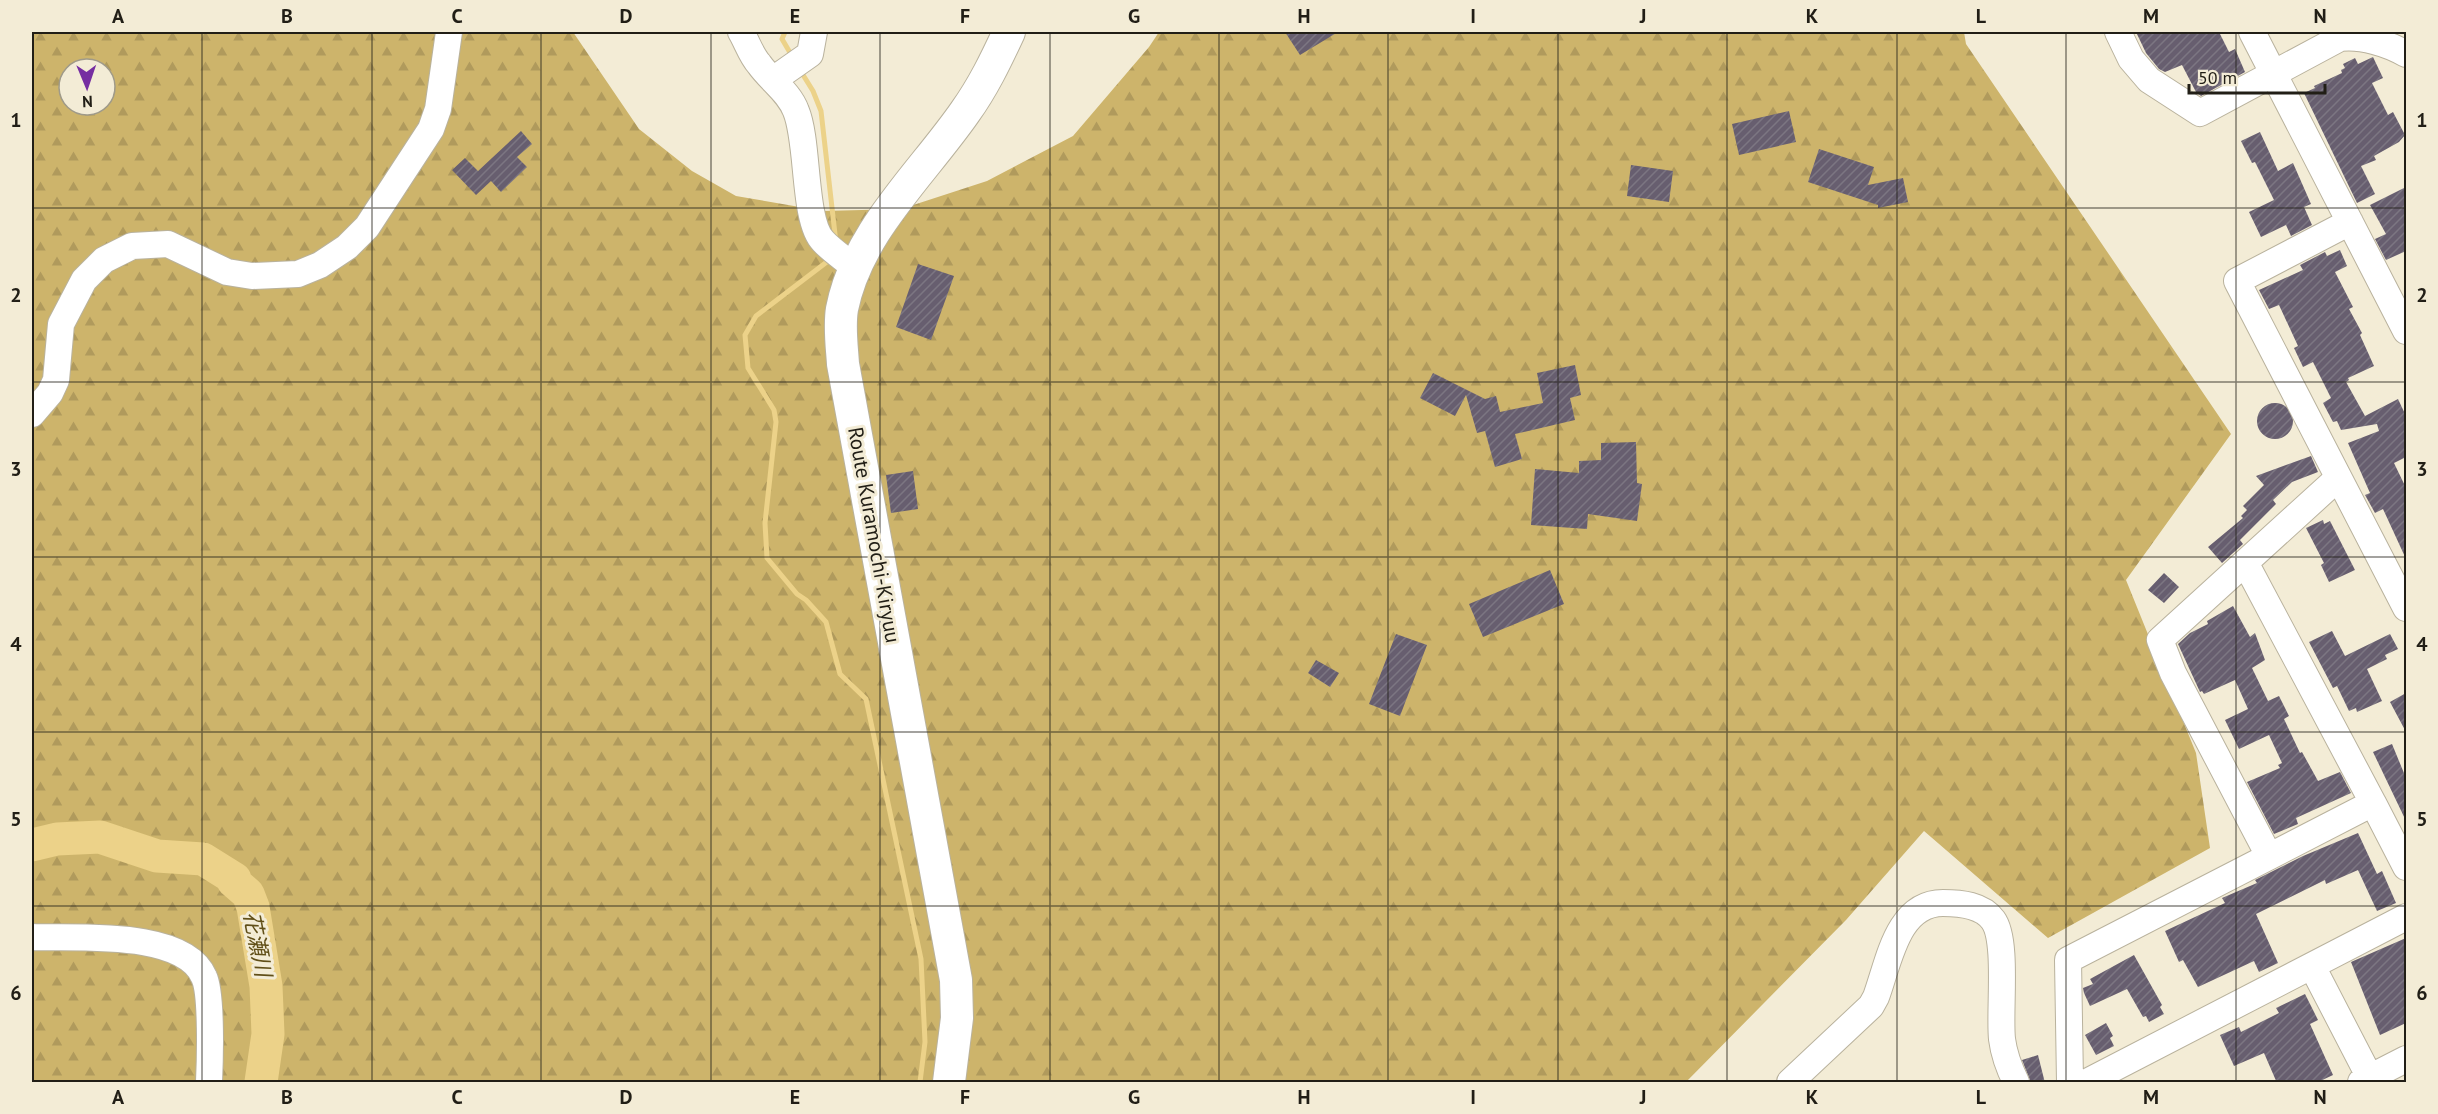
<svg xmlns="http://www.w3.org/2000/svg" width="2438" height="1114" viewBox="0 0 2438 1114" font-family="'PT Sans','Noto Sans JP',sans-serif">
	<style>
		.forest { fill: url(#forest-firs); fill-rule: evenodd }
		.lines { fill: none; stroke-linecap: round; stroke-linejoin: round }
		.stream { stroke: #ecd289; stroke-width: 5 }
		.river { stroke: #ecd289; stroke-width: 33 }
		.building { fill: url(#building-hatch) }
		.minor-casing { stroke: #b9b29d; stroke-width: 28 }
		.major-casing { stroke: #b9b29d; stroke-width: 34 }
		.minor { stroke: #fff; stroke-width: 26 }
		.major { stroke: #fff; stroke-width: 32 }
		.grid { fill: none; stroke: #211e16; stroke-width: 1.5; stroke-opacity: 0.55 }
		.labels { text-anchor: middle; stroke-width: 6; stroke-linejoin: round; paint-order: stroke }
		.street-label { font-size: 21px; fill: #211e16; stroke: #f3ecd6 }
		.water-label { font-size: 22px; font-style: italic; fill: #614f18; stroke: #f3ecd6 }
		.neatline { fill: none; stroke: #211e16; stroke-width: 2 }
		.grid-label { font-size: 20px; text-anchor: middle; font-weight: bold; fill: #211e16 }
	</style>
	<defs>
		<pattern id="forest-firs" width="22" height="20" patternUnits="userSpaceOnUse" patternTransform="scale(1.5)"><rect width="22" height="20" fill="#cdb46b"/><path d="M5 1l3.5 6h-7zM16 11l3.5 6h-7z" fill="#b09a5c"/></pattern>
		<pattern id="building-hatch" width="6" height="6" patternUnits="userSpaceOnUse" patternTransform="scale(1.5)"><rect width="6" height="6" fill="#675e6f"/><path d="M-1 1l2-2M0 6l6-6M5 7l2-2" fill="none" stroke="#7c7682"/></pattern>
	</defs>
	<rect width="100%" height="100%" fill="#f3ecd6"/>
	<!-- forest -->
	<path class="forest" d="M32,32h541l66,97 53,42 44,25 87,15 78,-2 86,-28 86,-45 76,-89 10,-15h805l2,12 265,390 -105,146 70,173 14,95 -162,90 -124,-107 -78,89 -160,162h-1654zM69,69h36v36h-36z"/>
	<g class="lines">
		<!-- stream -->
		<path class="stream" d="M785,32l-3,7 10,17
			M800,70l13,21 8,20 15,132
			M832,258l-76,58 -11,19 3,33 26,42 2,12 -11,101 2,35 30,36 9,6 20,22 14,52 26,25 55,260 4,83 -5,40"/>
		<!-- river -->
		<path class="river" d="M32,845l25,-6 43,-2 57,19 46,3 32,20 -2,2 15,13 5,13 13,79 2,48 -7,48"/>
	</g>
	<!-- building -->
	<path class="building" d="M1285,32h53l-38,23z
		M2136,32h83l10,20 6,-3 10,23 -44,24 -5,-4 -14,-27 -17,7 -6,-3 -13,-16z
		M2373,57l10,21 -11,5 16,32 5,-3 12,23 -6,7 -25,14 2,4 -15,6 14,28 -18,9 -53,-110 11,-5 -1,-2 28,-13 -1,-3 4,-2 -2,-4 12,-6 3,6z
		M1789,111l7,31 -57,13 -7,-31z
		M521,131l11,13 -15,13 10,10 -26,25 -10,-11 -15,14 -24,-25 13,-12 13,13z
		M2260,132l18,39 15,-8 18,41 -7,3 8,18 -21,11 -5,-11 -25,12 -12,-25 25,-12 -19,-38 -3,1 -11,-22z
		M1819,149l55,18 -6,18 35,-7 5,24 -30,6v-3l-70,-23z
		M1631,165l42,6 -4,31 -42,-6z
		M2406,187v64l-20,9 -11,-21 11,-5 -16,-29z
		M2340,250l7,16 -12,6 18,35 -4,2 13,24 -2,2 14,31 -26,12 1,2 -3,2 19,34 33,-17 8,17v41l-12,6 12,25v71l-23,-50 -8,4 -10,-18 5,-2 -22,-50 31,-12 -2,-7 -36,6 -4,-9 -4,1 -10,-19 8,-5 -18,-36 -10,5 -9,-19 4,-2 -19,-41 -10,4 -10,-19 44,-20 -3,-5 25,-13 2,4z
		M918,264l36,12 -23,64 -35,-13z
		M1575,365l6,30 -11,3 5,22 -60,14 7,25 -27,8 -10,-36 -8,2 -11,-38 -11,21 -35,-18 13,-25 52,26 11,-3 4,16 43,-9 -6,-30z
		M2257 421a18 18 0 1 1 36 0a18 18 0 1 1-36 0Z
		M1636,442l1,41 5,1 -5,37 -49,-7 -1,15 -56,-4 4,-56 44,4v-12l22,-1v-17z
		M2311,456l7,16 -26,10 -19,18 3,4 -36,36 3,4 -21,19 -14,-16 35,-29 -2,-2 6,-6 -4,-4 21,-21 -8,-9z
		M913,471l5,38 -27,4 -5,-38z
		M2323,520l1,4 6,-3 25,49 -26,12 -8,-17 3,-2 -18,-35z
		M1550,570l14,34 -81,33 -14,-33z
		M2164,573l15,14 -15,16 -16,-13z
		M2233,606l17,31 5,-4 10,27 -13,8 16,33 11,-5 10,20 -5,3 16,34 2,-1 16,29 22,-9 11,21 -55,25 2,6 -24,10 -27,-52 33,-14 -2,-3 4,-2 -13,-28 -30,14 -14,-29 23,-11 -13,-29 -31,14 -2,-3 -2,1 -22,-48 12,-11 18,-9 -1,-3z
		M2332,631l13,25 45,-22 8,15 -13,6 2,4 -20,10 15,32 -25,11 -1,-4 -7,3 -12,-25 -4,2 -24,-46z
		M1396,634l31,11 -27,71 -31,-12z
		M1316,660l23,13 -9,14 -22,-14z
		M2406,693v39l-16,-30z
		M2392,744l14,34v43l-33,-69z
		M2358,833l19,41 5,-3 14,32 -19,8 -19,-41 -32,14 -1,-4 -69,34 22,49 -19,9 -5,-11 -56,26 -15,-27 -4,2 -14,-31 60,-28 -3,-5 35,-15 -2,-3 48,-24z
		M2406,938v85l-26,12 -29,-73z
		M2134,955l28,50 -2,2 4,7 -15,8 -3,-6 -3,1 -16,-28 -37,17 -6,-13 -1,-5 10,-4 -3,-5z
		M2305,994l13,26 -8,4 23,51 -17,8h-39l-13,-30 -30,13 -14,-31 19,-8 2,5 38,-19 -3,-5z
		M2106,1023l7,13 -3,2 4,8 -18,9 -11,-20z
		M2038,1055l7,28h-14l-9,-23z"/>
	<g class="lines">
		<!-- minor casing -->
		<g class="minor-casing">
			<path id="minor" d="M741,32c6,10 10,23 18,32 11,16 30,28 37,47 13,31 7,110 27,130 9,10 22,18 32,27
				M2118,32l13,27 18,21 51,33 140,-75c21,-3 49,6 66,16
				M2252,32l154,299
				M773,80l37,-26 4,-22
				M2350,222l-113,59 169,327
				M32,414l18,-21 6,-13 5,-56 23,-44 20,-20 28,-14 36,-2 59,28 25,4 46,-2 22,-9 27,-18 20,-20 64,-98 7,-20 11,-77
				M2246,564l127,239
				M2269,856l-96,-183 -13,-33 178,-162
				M32,937c42,2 152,-8 172,40 8,17 6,84 5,105
				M2312,966l58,112
				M1790,1082l81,-76 5,-9c13,-35 21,-94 67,-94 18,0 39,2 50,17 15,20 6,91 9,119 2,16 7,29 14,43
				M2070,1082l-2,-122 305,-157 33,64
				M2087,1082l319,-165
				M2361,1082l45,-23"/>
		</g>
		<!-- major casing -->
		<g class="major-casing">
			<path id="major" d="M949,1082l8,-64 -1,-38 -113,-616c-1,-17 -4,-37 -1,-55 15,-77 80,-135 123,-197 18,-25 31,-52 44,-80"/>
		</g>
		<!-- minor -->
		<use href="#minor" class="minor"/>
		<!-- major -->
		<use href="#major" class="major"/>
	</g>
	<!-- grid -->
	<path class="grid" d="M202,32v1050M372,32v1050M541,32v1050M711,32v1050M880,32v1050M1050,32v1050M1219,32v1050M1388,32v1050M1558,32v1050M1727,32v1050M1897,32v1050M2066,32v1050M2236,32v1050M32,208h2374M32,382h2374M32,557h2374M32,732h2374M32,906h2374"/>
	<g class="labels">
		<!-- street labels -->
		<g class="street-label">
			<text transform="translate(874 535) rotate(80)" y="7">Route Kuramochi-Kiryuu</text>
		</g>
		<!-- water labels -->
		<g class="water-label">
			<text transform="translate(258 944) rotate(79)" y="8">花瀬川</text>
		</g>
	</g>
	<!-- border -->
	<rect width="2438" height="1114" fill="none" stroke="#f3ecd6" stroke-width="66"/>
	<!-- north arrow -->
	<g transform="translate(87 87) rotate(178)"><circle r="28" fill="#f3ecd6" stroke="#9f9a89" stroke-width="1.5"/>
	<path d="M0-4.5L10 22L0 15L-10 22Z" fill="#762ea1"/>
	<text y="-9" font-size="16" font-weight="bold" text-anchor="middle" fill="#211e16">N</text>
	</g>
	<!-- scale -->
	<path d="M2189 84v9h136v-9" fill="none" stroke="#211e16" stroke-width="3"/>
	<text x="2198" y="84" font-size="18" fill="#211e16" stroke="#f3ecd6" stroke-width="4.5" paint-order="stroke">50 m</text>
	<rect x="33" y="33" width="2372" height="1048" class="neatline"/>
	<g class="grid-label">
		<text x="118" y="23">A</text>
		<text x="287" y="23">B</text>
		<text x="457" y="23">C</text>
		<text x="626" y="23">D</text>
		<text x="795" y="23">E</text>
		<text x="965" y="23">F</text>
		<text x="1134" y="23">G</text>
		<text x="1304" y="23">H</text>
		<text x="1473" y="23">I</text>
		<text x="1643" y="23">J</text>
		<text x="1812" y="23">K</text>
		<text x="1981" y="23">L</text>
		<text x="2151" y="23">M</text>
		<text x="2320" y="23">N</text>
		<text x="16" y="127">1</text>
		<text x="2422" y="127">1</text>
		<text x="16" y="302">2</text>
		<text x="2422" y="302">2</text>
		<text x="16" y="476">3</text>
		<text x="2422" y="476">3</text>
		<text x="16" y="651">4</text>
		<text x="2422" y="651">4</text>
		<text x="16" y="826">5</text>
		<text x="2422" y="826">5</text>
		<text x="16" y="1000">6</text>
		<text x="2422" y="1000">6</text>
		<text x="118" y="1104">A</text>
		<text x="287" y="1104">B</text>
		<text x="457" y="1104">C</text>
		<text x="626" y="1104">D</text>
		<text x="795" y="1104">E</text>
		<text x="965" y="1104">F</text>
		<text x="1134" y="1104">G</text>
		<text x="1304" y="1104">H</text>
		<text x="1473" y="1104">I</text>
		<text x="1643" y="1104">J</text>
		<text x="1812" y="1104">K</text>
		<text x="1981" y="1104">L</text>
		<text x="2151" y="1104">M</text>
		<text x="2320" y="1104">N</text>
	</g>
</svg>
